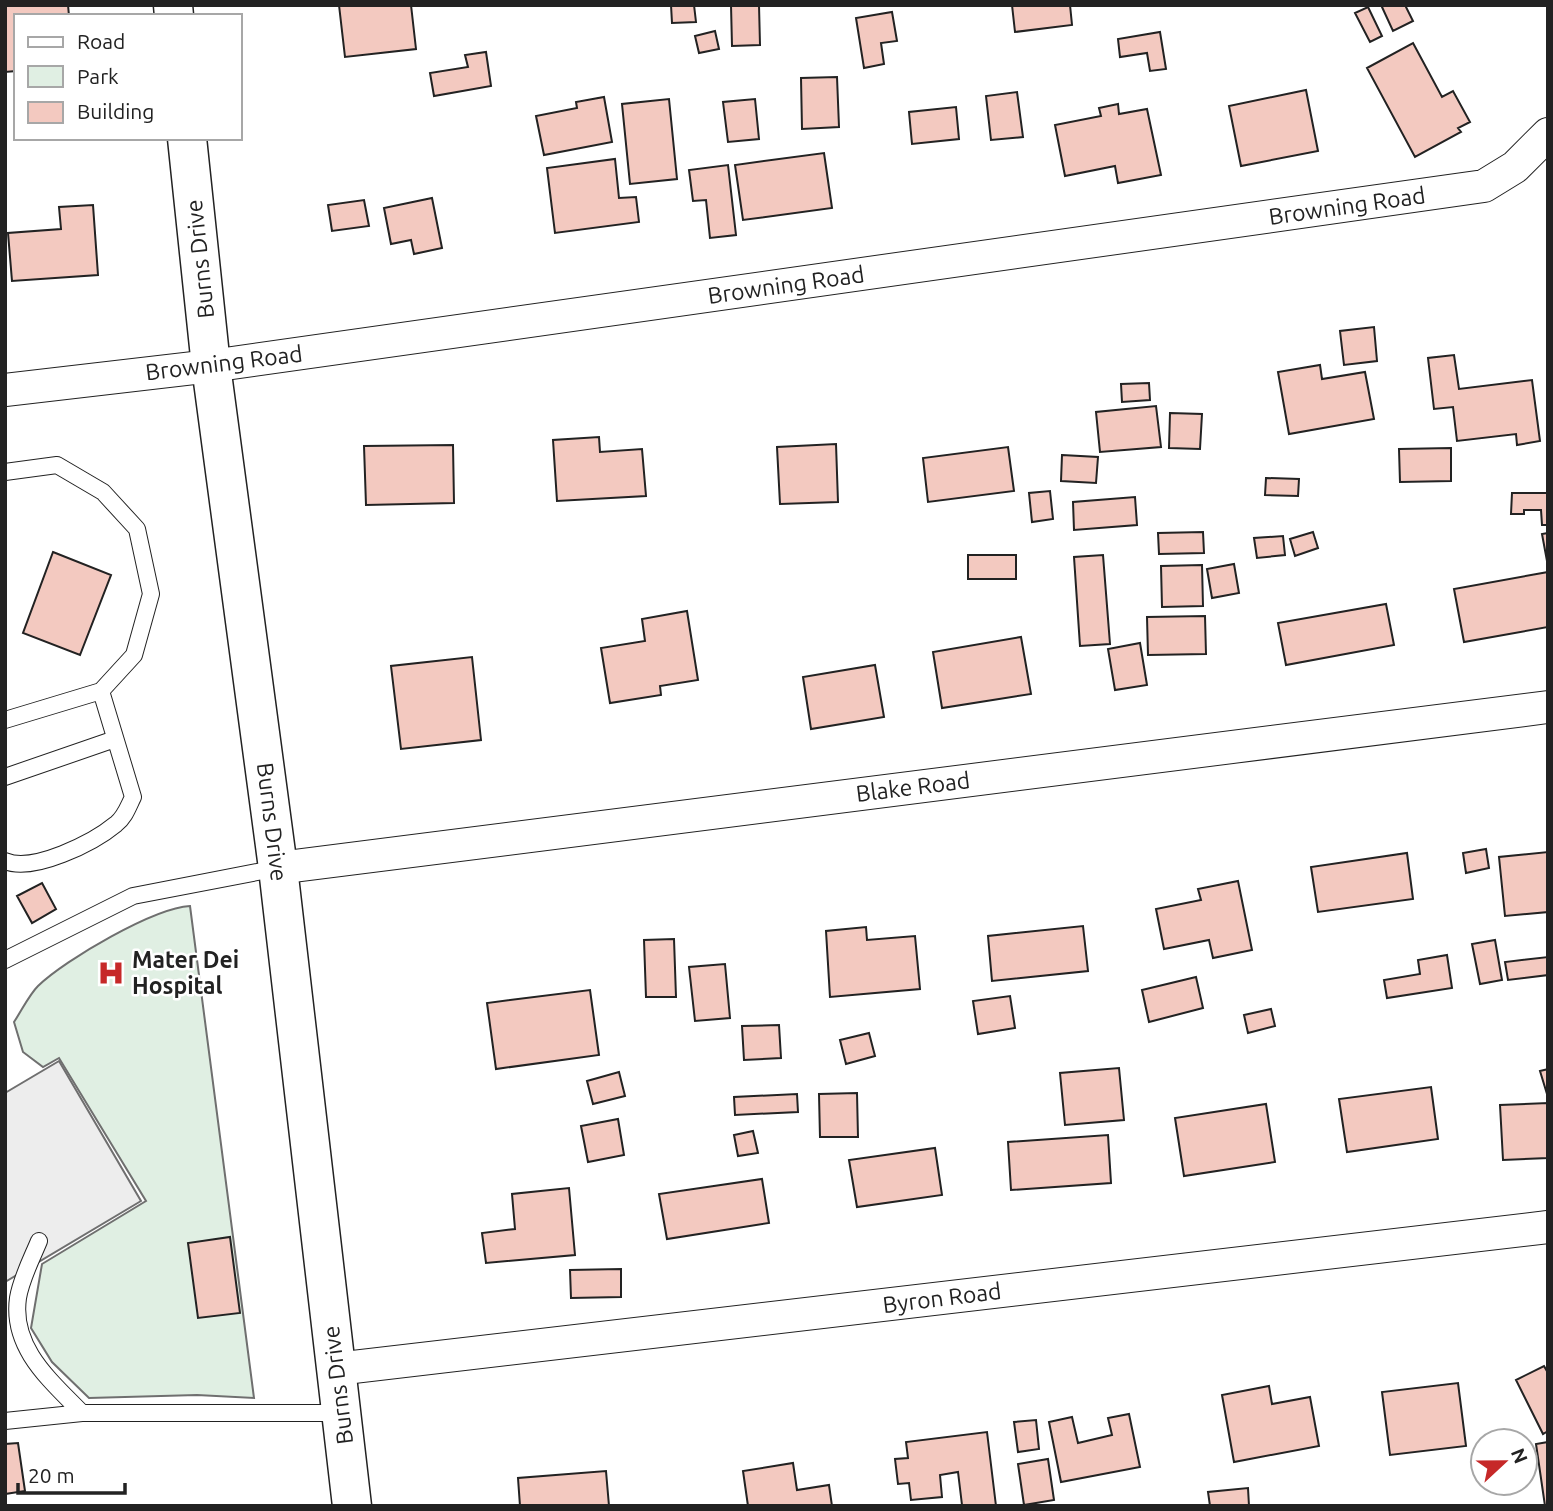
<svg xmlns="http://www.w3.org/2000/svg" width="1553" height="1511" viewBox="0 0 1553 1511" font-family="Ubuntu,sans-serif">
	<style>
		.green { fill: #e0efe3; stroke: #6f6f6f; stroke-width: 2 }
		.parking { fill: #ededed; stroke: #6f6f6f; stroke-width: 2 }
		.building { fill: #f3c9c0; stroke: #222; stroke-width: 2 }
		.lines { fill: none; stroke-linecap: round; stroke-linejoin: round }
		.lane-casing { stroke: #222; stroke-width: 18 }
		.street-casing { stroke: #222; stroke-width: 34 }
		.secondary-casing { stroke: #222; stroke-width: 41 }
		.lane { stroke: #fff; stroke-width: 16 }
		.street { stroke: #fff; stroke-width: 32 }
		.secondary { stroke: #fff; stroke-width: 38 }
		.labels { text-anchor: middle; stroke-width: 5; stroke-linejoin: round; paint-order: stroke }
		.street-label { font-size: 23px; fill: #222; stroke: #fff }
		.poi-label { font-size: 23px; font-weight: bold; fill: #222; stroke: #fff; text-anchor: start }
	</style>
	<rect width="100%" height="100%" fill="#fff"/>
	<!-- green -->
	<path class="green" d="M190,906l64,492 -57,-3 -108,3 -37,-36 -21,-34 11,-64 104,-63 -87,-143 -16,9 -20,-15 -9,-30c8,-12 15,-27 24,-36 28,-27 116,-78 152,-80z"/>
	<!-- parking -->
	<path class="parking" d="M59,1061l82,140 -136,81v-189z"/>
	<!-- building -->
	<path class="building" d="M5,5h63l1,11h-53v55l-11,1z
		M339,5h72l5,44 -71,8z
		M671,5h23l2,17 -24,1z
		M731,5h28l1,40 -28,1z
		M1012,5h58l2,20 -57,7z
		M1385,5h20l8,16 -20,10 -11,-24z
		M1368,7l14,29 -12,6 -15,-29z
		M892,12l5,29 -16,2 3,21 -20,4 -8,-50z
		M715,31l4,18 -20,4 -4,-17z
		M1160,32l6,37 -16,2 -3,-18 -27,4 -2,-18z
		M1413,43l29,54 11,-6 17,31 -12,6 3,4 -46,25 -48,-89z
		M486,52l5,34 -57,10 -4,-23 38,-6 -3,-12z
		M837,77l2,50 -37,2 -1,-51z
		M1306,90l12,61 -77,15 -12,-60z
		M1017,92l6,45 -32,3 -5,-44z
		M604,97l8,45 -68,13 -8,-39 41,-8 -1,-6z
		M669,99l8,80 -47,5 -8,-80z
		M755,99l4,40 -31,3 -5,-40z
		M1118,104l1,10 28,-5 14,66 -43,8 -3,-17 -50,10 -10,-51 46,-9 -2,-8z
		M956,107l3,32 -47,5 -3,-32z
		M824,153l8,55 -89,12 -8,-55z
		M615,159l4,39 17,-1 3,25 -84,11 -8,-65z
		M728,165l8,70 -26,3 -4,-38 -13,1 -4,-31z
		M432,198l10,50 -28,6 -3,-14 -20,4 -7,-36z
		M364,200l5,26 -37,5 -4,-26z
		M93,205l5,70 -86,6 -4,-48 53,-4 -2,-22z
		M1374,327l3,34 -33,4 -4,-34z
		M1454,355l5,34 73,-9 8,61 -23,4 -1,-11 -59,7 -4,-34 -19,2 -6,-51z
		M1320,365l2,14 43,-7 9,47 -85,15 -11,-62z
		M1149,383l1,17 -28,2 -1,-18z
		M1156,406l5,41 -61,5 -4,-40z
		M1170,413l32,1 -2,35 -31,-1z
		M599,437l1,15 42,-3 4,47 -89,5 -4,-61z
		M836,444l2,58 -58,2 -3,-57z
		M453,445l1,58 -88,2 -2,-59z
		M1008,447l6,44 -86,11 -5,-44z
		M1451,448v33l-51,1 -1,-33z
		M1062,455l36,2 -2,26 -35,-2z
		M1266,478l33,1 -1,17 -33,-1z
		M1050,491l3,28 -21,3 -3,-29z
		M1512,493h36v32h-6l-1,-15h-17v4h-13z
		M1135,497l2,28 -63,5 -1,-28z
		M1203,532l1,21 -45,1 -1,-21z
		M1313,532l5,16 -23,8 -5,-17z
		M1548,533v28h-1l-5,-27z
		M1283,536l2,19 -28,3 -3,-20z
		M53,552l58,23 -31,80 -57,-22z
		M968,555h48v24h-48z
		M1103,555l7,89 -30,2 -6,-89z
		M1234,564l5,29 -27,5 -5,-29z
		M1202,565l1,41 -41,1 -1,-41z
		M1548,572v55l-84,15 -10,-53z
		M1386,604l8,41 -108,20 -8,-42z
		M687,611l11,69 -38,6 1,9 -51,8 -9,-55 44,-7 -3,-22z
		M1205,616l1,38 -58,1 -1,-38z
		M1021,637l10,57 -89,14 -9,-56z
		M1140,643l7,42 -32,5 -7,-41z
		M472,657l9,83 -80,9 -10,-83z
		M875,665l9,52 -73,12 -8,-52z
		M1486,849l3,19 -23,5 -3,-20z
		M1548,852v60l-43,4 -6,-59z
		M1407,853l6,46 -95,13 -7,-45z
		M1238,881l14,69 -39,8 -4,-18 -45,9 -8,-40 45,-9 -3,-11z
		M42,883l14,26 -24,14 -15,-27z
		M1083,926l5,45 -96,10 -4,-45z
		M866,927l1,13 48,-4 5,53 -90,8 -4,-66z
		M674,939l2,58h-30l-2,-57z
		M1495,940l7,40 -22,4 -8,-40z
		M1447,955l5,33 -65,10 -3,-18 36,-6 -2,-14z
		M1548,957v18l-40,5 -3,-18z
		M725,964l5,54 -35,3 -6,-54z
		M1196,977l7,31 -54,14 -7,-32z
		M590,990l9,65 -103,14 -9,-66z
		M1010,996l5,32 -37,6 -5,-33z
		M1271,1009l4,17 -27,7 -4,-18z
		M779,1025l2,33 -37,2 -2,-34z
		M869,1033l6,23 -29,8 -6,-24z
		M1119,1068l5,52 -59,5 -5,-52z
		M1548,1069v25h-1l-7,-23z
		M619,1072l6,24 -32,8 -6,-23z
		M1431,1087l7,52 -91,13 -8,-53z
		M857,1093l1,44h-38l-1,-43z
		M797,1094l1,18 -63,3 -1,-18z
		M1548,1103v55l-45,2 -3,-55z
		M1266,1104l9,58 -91,14 -9,-58z
		M618,1119l6,36 -36,7 -7,-36z
		M753,1131l5,22 -20,3 -4,-21z
		M1108,1135l3,48 -100,7 -3,-48z
		M935,1148l7,47 -85,12 -8,-47z
		M762,1179l7,44 -102,16 -8,-45z
		M569,1188l6,67 -89,8 -4,-30 33,-4 -3,-35z
		M230,1237l10,76 -42,5 -10,-75z
		M621,1269v28l-50,1 -1,-28z
		M1544,1366l4,7v58l-5,3 -27,-54z
		M1458,1383l8,63 -76,9 -8,-63z
		M1269,1386l3,18 38,-7 9,49 -85,16 -12,-67z
		M1129,1414l11,53 -79,15 -12,-60 23,-5 6,26 34,-8 -4,-17z
		M1036,1420l3,29 -21,3 -4,-30z
		M987,1432l9,74h-43l9,-1 -4,-33 -18,3 2,22 -31,3 -2,-17 -11,1 -3,-25 13,-1 -2,-16z
		M1548,1442v63l-3,1 -9,-62z
		M18,1443l7,48 -20,3v-50z
		M1048,1459l6,41 -30,5 -6,-41z
		M793,1463l4,27 32,-5 3,21h-84l-5,-35z
		M606,1471l3,35h-89l-2,-28z
		M1248,1488l1,18h-39l-2,-14z"/>
	<g class="lines">
		<!-- lane casing -->
		<g class="lane-casing">
			<path id="lane" d="M5,472l52,-7 46,27 34,37 14,65 -17,61 -33,36 -96,29
				M5,777l110,-38
				M5,861c28,12 88,-18 111,-37 9,-7 12,-17 17,-27l-32,-106
				M5,960l128,-64 145,-28
				M39,1241c-7,17 -18,38 -21,57 -7,50 32,82 64,115
				M5,1421l77,-8h259"/>
		</g>
		<!-- street casing -->
		<g class="street-casing">
			<path id="street" d="M5,390l206,-24 1273,-180 31,-19 33,-33
				M278,868l1270,-161
				M336,1369l1212,-142"/>
		</g>
		<!-- secondary casing -->
		<g class="secondary-casing">
			<path id="secondary" d="M173,5l1,11
				M187,138l24,228 67,502 74,638"/>
		</g>
		<!-- lane -->
		<use href="#lane" class="lane"/>
		<!-- street -->
		<use href="#street" class="street"/>
		<!-- secondary -->
		<use href="#secondary" class="secondary"/>
	</g>
	<!-- icons -->
	<defs>
		<g id="hospital-bare" transform="scale(2.1)"><path d="M-5-5h3v3.5h4V-5h3V5h-3V1.5h-4V5h-3Z" fill="#c62828" stroke="#fff" stroke-width="2.5" paint-order="stroke"/></g>
	</defs>
	<g fill-rule="evenodd">
		<use href="#hospital-bare" x="111" y="973"/>
	</g>
	<g class="labels">
		<!-- street labels -->
		<g class="street-label">
			<text transform="translate(1347 206) rotate(-8)" y="8">Browning Road</text>
			<text transform="translate(200 259) rotate(-96)" y="8">Burns Drive</text>
			<text transform="translate(786 285) rotate(-8)" y="8">Browning Road</text>
			<text transform="translate(224 363) rotate(-7)" y="8">Browning Road</text>
			<text transform="translate(913 787) rotate(-7)" y="8">Blake Road</text>
			<text transform="translate(272 822) rotate(83)" y="8">Burns Drive</text>
			<text transform="translate(942 1298) rotate(-7)" y="8">Byron Road</text>
			<text transform="translate(338 1385) rotate(-97)" y="8">Burns Drive</text>
		</g>
		<!-- poi labels -->
		<g class="poi-label">
			<text x="132" y="968">Mater Dei<tspan x="132" dy="26">Hospital</tspan></text>
		</g>
	</g>
	<!-- border -->
	<rect width="1553" height="1511" fill="none" stroke="#222222" stroke-width="14"/>
	<!-- legend -->
	<rect x="14" y="14" width="228" height="126" fill="#ffffff" stroke="#a7a7a7" stroke-width="2"/>
	<rect x="28" y="37" width="35" height="10" fill="#ffffff" stroke="#a7a7a7" stroke-width="2"/>
	<text x="77" y="49" font-size="21" fill="#222222">Road</text>
	<rect x="28" y="66" width="35" height="21" fill="#e0efe3" stroke="#a7a7a7" stroke-width="2"/>
	<text x="77" y="84" font-size="21" fill="#222222">Park</text>
	<rect x="28" y="102" width="35" height="21" fill="#f3c9c0" stroke="#a7a7a7" stroke-width="2"/>
	<text x="77" y="119" font-size="21" fill="#222222">Building</text>
	<!-- north arrow -->
	<g transform="translate(1504 1462) rotate(68)"><circle r="33" fill="#ffffff" stroke="#a7a7a7" stroke-width="2"/>
	<path d="M0-5L12 26L0 18L-12 26Z" fill="#c62828"/>
	<text y="-10" font-size="19" font-weight="bold" text-anchor="middle" fill="#222222">N</text>
	</g>
	<!-- scale -->
	<path d="M18 1483v10h107v-10" fill="none" stroke="#222222" stroke-width="3.5"/>
	<text x="28" y="1483" font-size="21" fill="#222222" stroke="#ffffff" stroke-width="5" paint-order="stroke">20 m</text>
</svg>
